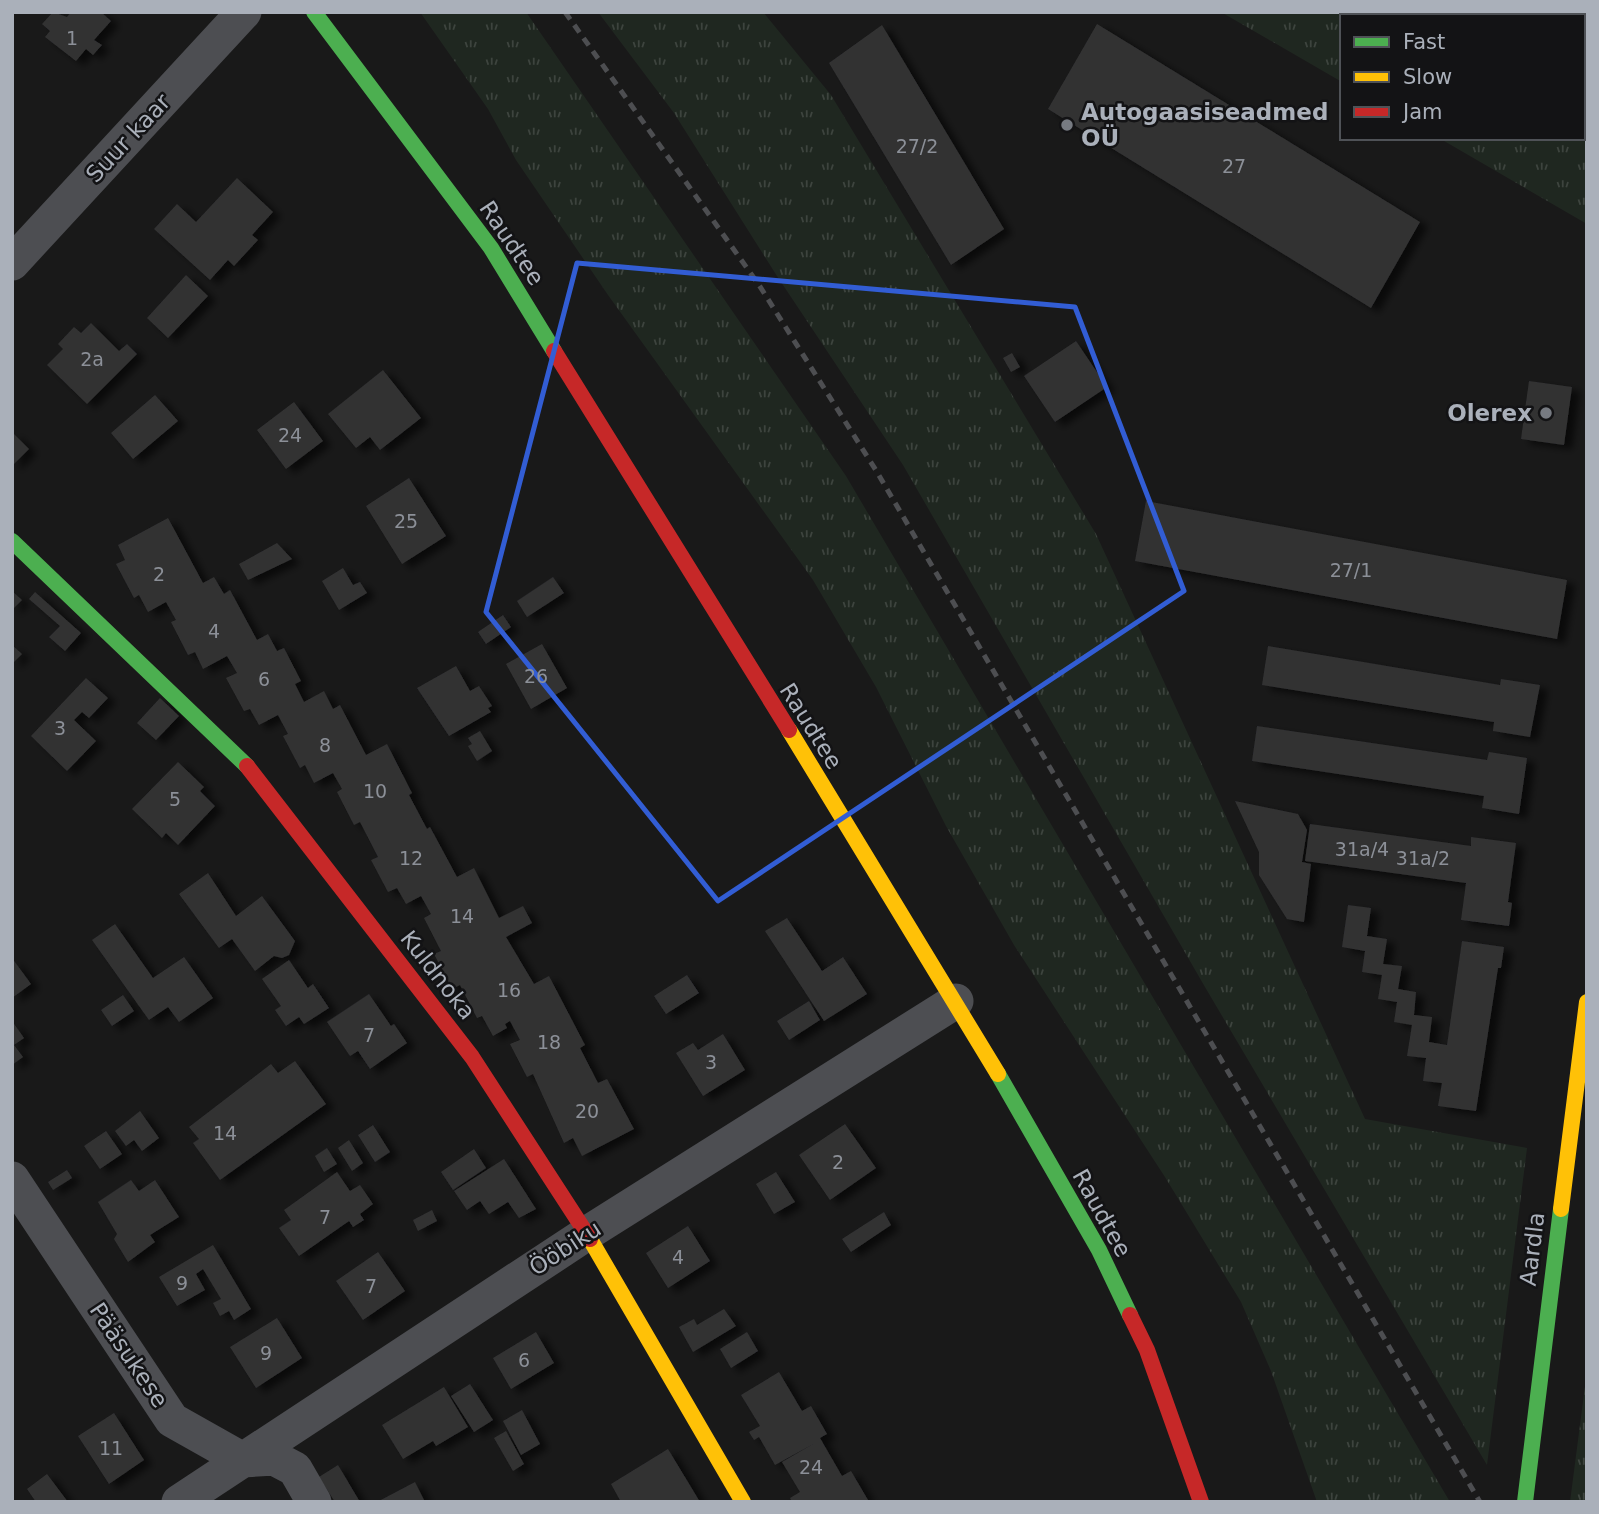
<svg xmlns="http://www.w3.org/2000/svg" width="1599" height="1514" viewBox="0 0 1599 1514" font-family="'DejaVu Sans',sans-serif">
	<style>
		.grass { fill: url(#grass-tufts) }
		.building { fill: #323233; filter: url(#shadow) }
		.lines { fill: none; stroke-linecap: round; stroke-linejoin: round }
		.street { stroke: #4d4e52; stroke-width: 35 }
		.fast { stroke: #4caf50; stroke-width: 16 }
		.slow { stroke: #ffc107; stroke-width: 16 }
		.jam { stroke: #c62828; stroke-width: 16 }
		.rail { stroke: #4d4e51; stroke-width: 5; stroke-dasharray: 9 7; stroke-linecap: butt }
		.marked { fill: none; stroke: #325dd4; stroke-width: 5; stroke-linejoin: round }
		.poi-dot { fill: #777b82; stroke: #131315; stroke-width: 2.5 }
		.labels { text-anchor: middle; stroke-width: 5; stroke-linejoin: round; paint-order: stroke }
		.number-label { font-size: 19px; fill: #8c9098 }
		.poi-label { font-size: 23px; font-weight: bold; fill: #aab0ba; stroke: #131315; text-anchor: start }
		.street-label { font-size: 23px; fill: #aab0ba; stroke: #131315 }
	</style>
	<defs>
		<pattern id="grass-tufts" width="24" height="20" patternUnits="userSpaceOnUse" patternTransform="scale(1.75)"><rect width="24" height="20" fill="#1f2720"/><path d="M3 7l-1-3M5 7V3M7 7l1-3M15 17l-1-3M17 17v-4M19 17l1-3" fill="none" stroke="#3d443e"/></pattern>
		<filter id="shadow"><feDropShadow dx="8" dy="4.5" stdDeviation="3.5" flood-color="#0009"/></filter>
	</defs>
	<rect width="100%" height="100%" fill="#191919"/>
	<!-- grass -->
	<path class="grass" d="M420,12h106l320,464 604,1026h-133l-46,-131 -30,-69 -76,-125 -151,-232 -68,-119 -70,-139 -63,-107 -205,-285 -92,-135 -28,-51z
		M598,12h165l68,83 265,439 269,585 162,29 -40,317 -282,-478 -302,-522 -126,-189 -103,-163z
		M1221,12h148l6,4h-33v66z
		M1583,136l4,2v86l-148,-86z
		M1587,1371v131h-17z"/>
	<!-- building -->
	<path class="building" d="M53,12l14,5 4,-5h30l10,9 -17,19 8,5 -9,10 -7,-6 -10,12 -31,-24 5,-6 -8,-7z
		M1097,24l323,198 -49,86 -323,-199z
		M882,25l122,204 -53,36 -122,-202z
		M237,178l36,34 -21,23 6,5 -24,26 -6,-6 -18,20 -56,-51 23,-25 19,18z
		M186,275l22,21 -40,42 -21,-20z
		M91,323l28,28 8,-7 10,10 -50,50 -40,-39 16,-16 -5,-5 16,-17 7,6z
		M1076,341l31,46 -52,35 -31,-46z
		M1012,353l8,14 -9,5 -8,-14z
		M383,370l38,48 -41,32 -10,-13 -14,11 -28,-34z
		M1529,381l43,6 -8,58 -43,-6z
		M155,395l23,26 -45,38 -22,-26z
		M294,402l29,39 -37,28 -29,-39z
		M12,432l17,17 -17,17z
		M409,478l37,58 -44,28 -36,-58z
		M1146,501l421,79 -10,59 -422,-78z
		M168,518l35,65 11,-6 10,17 6,-4 27,50 11,-6 9,17 7,-3 17,33 -6,3 9,18 20,-11 9,18 7,-4 26,50 21,-11 25,49 -3,2 18,34 3,-2 27,50 17,-9 25,50 24,-12 9,17 -26,14 28,47 15,-8 36,69 -5,3 18,35 9,-4 27,50 -52,27 -9,-18 -9,5 -31,-69 -6,3 -17,-33 10,-4 -10,-19 -5,3 2,4 -14,8 -11,-20 -5,2 -17,-33 -8,4 -18,-35 7,-3 -17,-33 7,-4 -10,-18 -15,8 -9,-16 -9,4 -17,-32 7,-3 -18,-35 -6,3 -17,-33 5,-3 -9,-16 -19,10 -9,-18 -5,3 -17,-32 5,-2 -10,-19 -19,10 -9,-16 -6,2 -18,-33 11,-5 -10,-17 -24,13 -8,-17 -7,3 -17,-33 5,-2 -10,-18 -18,10 -9,-17 -5,3 -18,-34 9,-4 -7,-15z
		M277,543l15,16 -44,21 -9,-16z
		M343,568l10,17 7,-3 7,11 -28,17 -17,-29z
		M553,577l11,16 -37,24 -10,-16z
		M12,591l10,9 -10,10z
		M35,592l46,41 -16,18 -16,-14 11,-11 -31,-27z
		M503,615l8,12 -25,17 -8,-12z
		M542,644l25,44 -36,21 -25,-45z
		M12,645l10,9 -10,10z
		M1268,646l232,39 1,-6 39,6 -10,52 -37,-6 1,-9 -232,-37z
		M456,666l14,25 9,-5 13,20 -4,2 3,4 -42,24 -32,-48z
		M86,678l22,20 -19,20 -7,-6 -8,8 22,21 -29,30 -36,-35z
		M160,698l19,18 -23,24 -19,-17z
		M1257,726l230,34 2,-8 38,6 -8,56 -37,-6 2,-12 -232,-35z
		M480,731l12,20 -15,10 -9,-15 4,-2 -4,-6z
		M178,762l26,25 -4,4 15,15 -37,39 -12,-12 -4,5 -30,-29z
		M1235,801l63,13 9,16 -5,32 9,2 -7,58 -17,-3 -28,-44v-23z
		M1310,824l161,22v-9l45,6 -8,59 4,1 -3,23 -48,-6 5,-37 -161,-22z
		M208,873l28,43 26,-20 33,45 -6,14 -7,3 -8,-2 -19,15 -23,-32 -13,9 -40,-54z
		M1348,905l23,3 -4,28 20,3 -4,25 19,2 -4,23 18,3 -2,23 18,2 -3,25 18,3 15,-104 42,6 -3,21h-3l-22,143 -38,-5 4,-23 -19,-2 3,-23 -19,-2 5,-31 -18,-3 3,-20 -19,-3 4,-24 -20,-3 3,-21 -23,-4z
		M787,918l35,53 21,-14 24,37 -43,27 -59,-90z
		M115,924l38,54 31,-21 29,41 -34,24 -11,-15 -19,13 -57,-80z
		M12,958l19,26 -19,14z
		M289,960l19,28 5,-4 16,24 -25,16 -5,-7 -13,9 -11,-16 6,-4 -19,-27z
		M687,975l12,18 -33,21 -12,-18z
		M369,994l22,32 3,-2 13,19 -37,26 -12,-18 -8,5 -23,-34z
		M123,995l11,16 -22,15 -11,-16z
		M809,1001l11,19 -31,20 -12,-19z
		M12,1021l12,17 -10,7 9,12 -11,8z
		M723,1034l22,36 -42,26 -27,-43 17,-10 5,7z
		M295,1061l31,43 -106,76 -27,-37 6,-4 -10,-12 82,-63 7,9z
		M140,1111l19,27 -17,13 -8,-11 -8,6 -11,-15z
		M845,1124l31,44 -46,32 -31,-45z
		M373,1125l17,27 -15,10 -17,-27z
		M106,1131l16,23 -22,15 -16,-23z
		M349,1140l14,23 -11,8 -14,-23z
		M327,1148l10,16 -13,8 -9,-16z
		M474,1149l12,19 -33,22 -12,-18z
		M504,1159l32,50 -17,9 -11,-16 -19,12 -9,-13 -13,9 -13,-19z
		M67,1170l5,8 -19,12 -5,-8z
		M337,1172l13,19 10,-6 13,19 -13,10 4,6 -11,7 -4,-6 -50,35 -20,-28 12,-8 -7,-10z
		M776,1172l19,30 -21,12 -18,-30z
		M131,1180l8,11 16,-11 24,37 -29,18 5,7 -27,20 -14,-23 3,-5 -19,-32z
		M432,1210l5,11 -19,10 -5,-11z
		M884,1212l7,13 -40,27 -9,-13z
		M688,1226l22,35 -42,27 -22,-35z
		M213,1245l38,64 -17,11 -5,-9 -9,5 -7,-13 8,-4 -18,-30 -7,5 9,16 -28,16 -18,-29z
		M378,1252l27,39 -42,29 -27,-39z
		M724,1309l12,17 -43,26 -14,-25 15,-8 3,6z
		M277,1318l25,40 -46,30 -26,-41z
		M536,1332l18,31 -43,26 -18,-31z
		M747,1332l11,19 -27,17 -11,-19z
		M779,1372l23,39 9,-5 16,28 -7,4 22,38 9,-5 17,29 -76,2 -2,-4 10,-6 -18,-30 33,-19 -40,22 -16,-28 -5,3 -5,-8 11,-6 -19,-31z
		M470,1384l23,36 -19,12 -23,-36z
		M444,1387l24,40 -32,19 -3,-5 -30,18 -21,-34z
		M522,1410l18,34 -19,11 -18,-34z
		M114,1413l30,47 -35,24 -31,-48z
		M506,1431l18,33 -11,7 -19,-33z
		M668,1449l32,53h-79l-10,-18z
		M338,1465l22,37h-25l-16,-25z
		M47,1474l21,28h-32l-9,-13z
		M415,1482l10,20h-48z"/>
	<g class="lines">
		<!-- street -->
		<path class="street" d="M12,263l232,-251
			M12,1179l160,241 71,40 31,-2 21,11 19,33
			M179,1502l407,-268 370,-233"/>
		<!-- fast -->
		<path class="fast" d="M314,12l177,236 63,103
			M12,541l235,225
			M998,1074l101,176 31,65
			M1525,1502l36,-293"/>
		<!-- slow -->
		<path class="slow" d="M789,730l209,344
			M1561,1209l26,-207
			M590,1239l153,263"/>
		<!-- jam -->
		<path class="jam" d="M554,351l235,379
			M247,766l225,291 118,182
			M1130,1315l17,35 54,152"/>
		<!-- rail -->
		<path class="rail" d="M565,12l194,273 118,187 603,1030
			M1419,12l6,4
			M1583,110l4,2"/>
	</g>
	<!-- marked area -->
	<path class="marked" d="M577,263l498,44 109,284 -466,310 -232,-289z"/>
	<!-- markers -->
	<g class="poi-dot">
		<circle cx="1067" cy="125" r="7"/>
		<circle cx="1546" cy="413" r="7"/>
	</g>
	<g class="labels">
		<!-- number labels -->
		<g class="number-label">
			<text x="72" y="45">1</text>
			<text x="917" y="153">27/2</text>
			<text x="1234" y="173">27</text>
			<text x="92" y="366">2a</text>
			<text x="290" y="442">24</text>
			<text x="406" y="528">25</text>
			<text x="1351" y="577">27/1</text>
			<text x="159" y="581">2</text>
			<text x="214" y="638">4</text>
			<text x="536" y="683">26</text>
			<text x="264" y="686">6</text>
			<text x="60" y="735">3</text>
			<text x="325" y="752">8</text>
			<text x="375" y="798">10</text>
			<text x="175" y="806">5</text>
			<text x="1362" y="856">31a/4</text>
			<text x="411" y="865">12</text>
			<text x="1423" y="865">31a/2</text>
			<text x="462" y="923">14</text>
			<text x="509" y="997">16</text>
			<text x="369" y="1042">7</text>
			<text x="549" y="1049">18</text>
			<text x="711" y="1069">3</text>
			<text x="587" y="1118">20</text>
			<text x="225" y="1140">14</text>
			<text x="838" y="1169">2</text>
			<text x="325" y="1224">7</text>
			<text x="678" y="1264">4</text>
			<text x="182" y="1290">9</text>
			<text x="371" y="1293">7</text>
			<text x="266" y="1360">9</text>
			<text x="524" y="1367">6</text>
			<text x="111" y="1455">11</text>
			<text x="811" y="1474">24</text>
		</g>
		<!-- poi labels -->
		<g class="poi-label">
			<text x="1081" y="120">Autogaasiseadmed<tspan x="1081" dy="26">OÜ</tspan></text>
			<text x="1532" y="421" text-anchor="end">Olerex</text>
		</g>
		<!-- street labels -->
		<g class="street-label">
			<text transform="translate(128 138) rotate(-47)" y="8">Suur kaar</text>
			<text transform="translate(512 243) rotate(56)" y="8">Raudtee</text>
			<text transform="translate(811 726) rotate(58)" y="8">Raudtee</text>
			<text transform="translate(438 975) rotate(52)" y="8">Kuldnoka</text>
			<text transform="translate(1102 1213) rotate(61)" y="8">Raudtee</text>
			<text transform="translate(565 1248) rotate(-33)" y="8">Ööbiku</text>
			<text transform="translate(1532 1249) rotate(-83)" y="8">Aardla</text>
			<text transform="translate(129 1355) rotate(56)" y="8">Pääsukese</text>
		</g>
	</g>
	<!-- border -->
	<rect width="1599" height="1514" fill="none" stroke="#aab0ba" stroke-width="28"/>
	<!-- legend -->
	<rect x="1340" y="14" width="245" height="126" fill="#131315" stroke="#4f5257" stroke-width="2"/>
	<rect x="1354" y="37" width="35" height="10" fill="#4caf50" stroke="#4f5257" stroke-width="2"/>
	<text x="1403" y="49" font-size="21" fill="#aab0ba">Fast</text>
	<rect x="1354" y="72" width="35" height="10" fill="#ffc107" stroke="#4f5257" stroke-width="2"/>
	<text x="1403" y="84" font-size="21" fill="#aab0ba">Slow</text>
	<rect x="1354" y="107" width="35" height="10" fill="#c62828" stroke="#4f5257" stroke-width="2"/>
	<text x="1403" y="119" font-size="21" fill="#aab0ba">Jam</text>
</svg>
